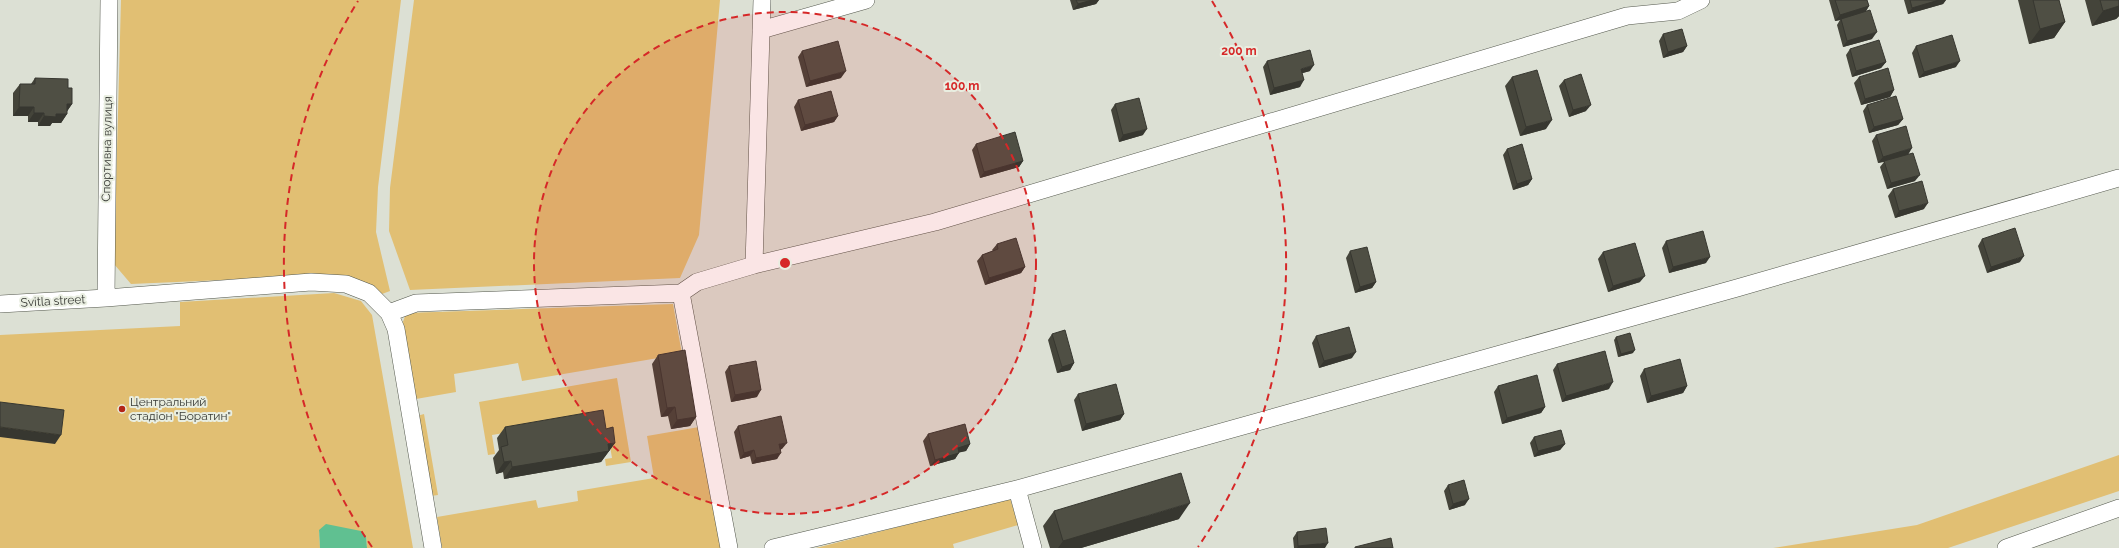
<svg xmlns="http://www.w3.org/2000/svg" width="2119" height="548" viewBox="0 0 2119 548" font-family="Raleway,sans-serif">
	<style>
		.green { fill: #e1bf73 }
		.water { fill: #60c091 }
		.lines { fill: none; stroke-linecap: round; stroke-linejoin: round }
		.minor-casing { stroke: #54584d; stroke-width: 18 }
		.minor { stroke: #fff; stroke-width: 17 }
		.wall { fill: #44443a }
		.shaded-wall { fill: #373730 }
		.building { fill: #4f4f44; stroke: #373730 }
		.ring { fill: none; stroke: #d62828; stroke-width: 2; stroke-dasharray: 7 5 }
		.poi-dot { fill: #b32517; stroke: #e9eee1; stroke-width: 1.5 }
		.labels { text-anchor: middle; stroke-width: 4; stroke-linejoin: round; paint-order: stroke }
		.street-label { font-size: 12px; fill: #393b36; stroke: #e9eee1 }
		.poi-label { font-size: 12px; fill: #393b36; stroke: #e9eee1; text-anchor: start }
		.centre { fill: #d62828; stroke: #e9eee1; stroke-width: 2 }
		.ring-label { font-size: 12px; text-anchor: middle; font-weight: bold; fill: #d62828; stroke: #e9eee1; stroke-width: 4; stroke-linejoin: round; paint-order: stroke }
	</style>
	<rect width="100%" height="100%" fill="#dce0d4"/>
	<!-- green -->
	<path class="green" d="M121,0h280l-23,187 -2,45 14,59 -8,3 -19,-12 -23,-7 -209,9 -17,-20z
		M414,0h306l-21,235 -19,43 -270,12 -21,-59 1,-43z
		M334,293l27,8 11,14 41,233h-46l-1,-12 -47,-6 1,18h-320v-213l180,-9v-24z
		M673,304l9,50 -160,27 -4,-18 -64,11 2,18 -40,7 -13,-77 3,-9z
		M617,378l14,84 -25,4 -1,-7 7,-1 -4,-24 -10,-17 -106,18 3,19 -7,1 -9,-53z
		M424,414l14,81 -7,1 -14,-80z
		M699,427l22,121h-279l-5,-31 99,-17 2,8 40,-7 -1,-10 77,-13 -7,-42z
		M2119,455v36l-171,57h-175l144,-23z
		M1010,498l8,27 -65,19 1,4h-138z"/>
	<!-- water -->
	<path class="water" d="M326,524l35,7 5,5 1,12h-47l-1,-18z"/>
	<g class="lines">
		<!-- minor casing -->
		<g class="minor-casing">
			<path id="minor" d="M761,30l105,-30
				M754,265l181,-43 692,-206 51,-5 23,-11
				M106,298l3,-298
				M0,304l106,-6 205,-16 35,2 23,9 20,20 7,16 37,219
				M389,313l27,-10 265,-10
				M729,548l-48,-255 16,-11 57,-17 8,-265
				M773,548l244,-59
				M1033,548l-16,-59 720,-201 382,-110
				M2006,548l113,-40"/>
		</g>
		<!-- minor -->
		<use href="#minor" class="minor"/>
	</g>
	<!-- wall -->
	<path class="wall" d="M1070,0h29l-3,4 -23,6z
		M1829,0h38l2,6 -4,6 7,27 -29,8 -6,-22 3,-5 -5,1z
		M1904,0h42l-3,4 -35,10z
		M2018,0h41l6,22 -11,16 -25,6z
		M2085,0h34v16l-3,3 -24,7z
		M1663,34l24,12 -4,6 -20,6 -4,-17z
		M1916,46l40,21 -37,11 -7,-25z
		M1850,49l36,13 -5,6 -29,9 -6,-22z
		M802,51l39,27 -35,9 -8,-30z
		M1267,61l43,10 -8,2 -2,14 -30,8 -7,-28z
		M1512,77l34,52 -26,7 -15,-50z
		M1859,77l35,13 -4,7 -29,8 -7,-22z
		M35,78l33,10 4,16 -5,7v3l-6,9h-9l-2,3h-12v-4h-10v-6h-15v-23l7,-9h11z
		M1564,80l22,31 -17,6 -10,-31z
		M798,100l40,16 -4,6 -33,9 -7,-24z
		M1115,104l28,31 -24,7 -8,-32z
		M1867,105l36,14 -5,6 -29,8 -6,-22z
		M1876,135l32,19 7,27 -28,8 -7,-22 4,-5 -6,1 -6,-22z
		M976,144l47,17 -4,6 -39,11 -8,-28z
		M1507,149l25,30 -4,6 -15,5 -10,-35z
		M1893,189l31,20 -29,9 -7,-22z
		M1982,239l38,23 -33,11 -9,-27z
		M1666,241l40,22 -37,10 -7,-25z
		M997,244l28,23 -4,6 -36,12 -8,-24 5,-6 11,-4 -1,-1z
		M1350,251l26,31 -4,6 -17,5 -9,-35z
		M1603,252l37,30 -32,10 -10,-33z
		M1052,334l22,29 -4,7 -13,3 -9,-33z
		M1316,336l36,22 -33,10 -7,-25z
		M1616,337l17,16 -15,4 -4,-17z
		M658,355l38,62 -6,9 -19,3 -3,-13 -7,1 -9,-53z
		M1557,364l52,25 -47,13 -9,-32z
		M729,366l28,31 -26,5 -6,-30z
		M1644,369l43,17 -4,7 -36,10 -7,-27z
		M1498,386l47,21 -4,6 -39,11 -8,-32z
		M1078,394l46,20 -4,6 -38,11 -8,-31z
		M738,426l44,23h-1l-4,10 -25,5 -2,-8 -10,3 -6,-27z
		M505,427l101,2 9,14 -14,19 -97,17 -1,-7 -7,2 -3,-16 6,-8 -2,-12z
		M928,434l42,10 -4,7 -7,1 -4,7 -25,7 -7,-25z
		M1534,437l31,7 -5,6 -26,7 -4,-14z
		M1448,485l17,20 -16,5 -5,-19z
		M1054,511l125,8 -98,29h-31l-7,-22z
		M1297,532l28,16h-31l-1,-10z"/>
	<!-- shaded-wall -->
	<path class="shaded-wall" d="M1092,0h7l-3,4 -23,6 5,-6z
		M1939,0h7l-3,4 -35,10 4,-6z
		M1869,6l-4,7 -24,6 -1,1 -5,1 5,-6z
		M2119,6v10l-3,3 -24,7 11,-15z
		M2065,22l-11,16 -25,6 11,-15z
		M1877,32l-5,7 -29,8 4,-6z
		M1687,46l-4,6 -20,6 5,-6z
		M1960,61l-4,6 -37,11 5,-6z
		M1886,62l-5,6 -29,9 4,-6z
		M1314,65l-4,6 -14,4 5,-6z
		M846,71l-5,7 -35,9 4,-6z
		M1304,80l-4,7 -30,8 4,-7z
		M1894,90l-4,7 -29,8 4,-6z
		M67,104h5l-6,9z
		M1591,105l-5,6 -17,6 4,-7z
		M19,107h15l-6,9h-15z
		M34,113h10l-6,9h-10z
		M56,114h11l-6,9h-9l-2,3h-12l6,-10z
		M838,116l-4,6 -33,9 4,-6z
		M1903,119l-5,6 -29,8 5,-6z
		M1552,120l-6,9 -26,7 6,-9z
		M1147,129l-4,6 -24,7 4,-7z
		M1912,148l-4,7 -30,8 5,-6z
		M1023,161l-4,6 -39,11 4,-6z
		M1920,175l-5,6 -28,8 4,-6z
		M1532,179l-4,6 -15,5 4,-6z
		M1928,203l-4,6 -29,9 4,-7z
		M2024,256l-4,6 -33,11 4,-6z
		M1710,257l-4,6 -37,10 4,-6z
		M1025,267l-4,6 -36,12 4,-7z
		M1645,276l-5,6 -32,10 5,-6z
		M1376,282l-4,6 -17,5 5,-6z
		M1635,350l-2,3 -15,4 3,-3z
		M1356,352l-4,6 -33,10 5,-7z
		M1074,363l-4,7 -13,3 5,-6z
		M1613,382l-4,7 -47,13 4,-6z
		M1687,386l-4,7 -36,10 4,-7z
		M761,390l-4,7 -26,5 4,-7z
		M675,407l-7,9 -7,1 6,-9z
		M1545,407l-4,6 -39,11 5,-6z
		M1124,414l-4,6 -38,11 4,-7z
		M696,417l-6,9 -19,3 6,-9z
		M0,427l61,8 -6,9 -55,-7z
		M615,443l-14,19 -97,17 8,-12z
		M787,443l-5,6 -7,2 4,-7z
		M970,444l-4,7 -13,3 5,-6z
		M1565,444l-5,6 -26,7 4,-6z
		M754,450l-4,6 -10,3 4,-6z
		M781,453l-4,6 -25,5 4,-6z
		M959,453l-4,6 -25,7 5,-6z
		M511,461l-8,11 -7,2 8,-12z
		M1469,499l-4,6 -16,5 4,-6z
		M1190,503l-11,16 -98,29h-23l5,-7z
		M1328,543l-3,5h-28l1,-2z"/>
	<!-- building -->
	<path class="building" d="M1076,0h16l-14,4z
		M1835,0h32l2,6 -29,9z
		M1910,0h29l-27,8z
		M2033,0h26l6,22 -25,7z
		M2100,0h19v6l-16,5z
		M1870,10l7,22 -30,9 -6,-22z
		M1682,29l5,17 -19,6 -5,-18z
		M1952,35l8,26 -36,11 -8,-26z
		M1879,40l7,22 -30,9 -6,-22z
		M838,41l8,30 -36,10 -8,-30z
		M1310,50l4,15 -13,4 3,11 -30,8 -7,-27z
		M1888,68l6,22 -29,9 -6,-22z
		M1537,70l15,50 -26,7 -14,-50z
		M1581,74l10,31 -18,5 -9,-30z
		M35,78l33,1v9h4v16h-5v10h-11v3l-12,-1v-3h-10v-6h-15l1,-23h15z
		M831,91l7,25 -33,9 -7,-25z
		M1896,96l7,23 -29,8 -7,-22z
		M1139,98l8,31 -24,6 -8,-31z
		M1906,126l6,22 -29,9 -7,-22z
		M1015,132l8,29 -39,11 -8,-28z
		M1522,144l10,35 -15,5 -10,-35z
		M1913,153l7,22 -29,8 -7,-22z
		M1922,181l6,22 -29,8 -6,-22z
		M2015,228l9,28 -33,11 -9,-28z
		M1703,231l7,26 -37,10 -7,-26z
		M1016,238l9,29 -36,11 -7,-23 16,-6 -1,-5z
		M1635,243l10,33 -32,10 -10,-34z
		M1367,247l9,35 -16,5 -10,-36z
		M1349,327l7,25 -32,9 -8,-25z
		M1065,330l9,33 -12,4 -10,-33z
		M1630,333l5,17 -14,4 -5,-17z
		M685,350l11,67 -19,3 -2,-13 -8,1 -9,-53z
		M1605,351l8,31 -47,14 -9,-32z
		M1680,359l7,27 -36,10 -7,-27z
		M756,361l5,29 -26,5 -6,-29z
		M1537,375l8,32 -38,11 -9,-32z
		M1116,384l8,30 -38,10 -8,-30z
		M0,402l64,8 -3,25 -61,-8z
		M603,410l3,19 7,-2 2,16 -7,1 1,7 -97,16 -1,-6 -7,1 -3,-15 7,-2 -3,-18z
		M781,416l6,27 -8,1 2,9 -25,5 -2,-8 -10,3 -6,-27z
		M965,424l5,20 -12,4 1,5 -24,7 -7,-26z
		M1561,430l4,14 -27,7 -4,-14z
		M1181,473l9,30 -127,38 -9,-30z
		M1464,480l5,19 -16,5 -5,-19z
		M1326,528l2,15 -30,3 -1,-14z
		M1391,538l2,10h-38v-1z"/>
	<!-- distance rings -->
	<circle cx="785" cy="263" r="251" fill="#d62828" fill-opacity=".12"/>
	<g class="ring">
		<circle cx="785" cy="263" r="251"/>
		<path d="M372 547A501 501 0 0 1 358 1M1212 1A501 501 0 0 1 1198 547"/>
	</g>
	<!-- markers -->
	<circle class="poi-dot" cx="122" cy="409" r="4"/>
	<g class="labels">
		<!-- street labels -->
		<g class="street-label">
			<text transform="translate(107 149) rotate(-89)" y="4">Спортивна вулиця</text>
			<text transform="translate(53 301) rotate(-3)" y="4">Svitla street</text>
		</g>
		<!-- poi labels -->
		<g class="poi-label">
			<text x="130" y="406">Центральний<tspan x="130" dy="14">стадіон "Боратин"</tspan></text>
		</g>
	</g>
	<circle cx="785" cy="263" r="6" class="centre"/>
	<g class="ring-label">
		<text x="1239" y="55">200 m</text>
		<text x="962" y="90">100 m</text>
	</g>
</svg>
